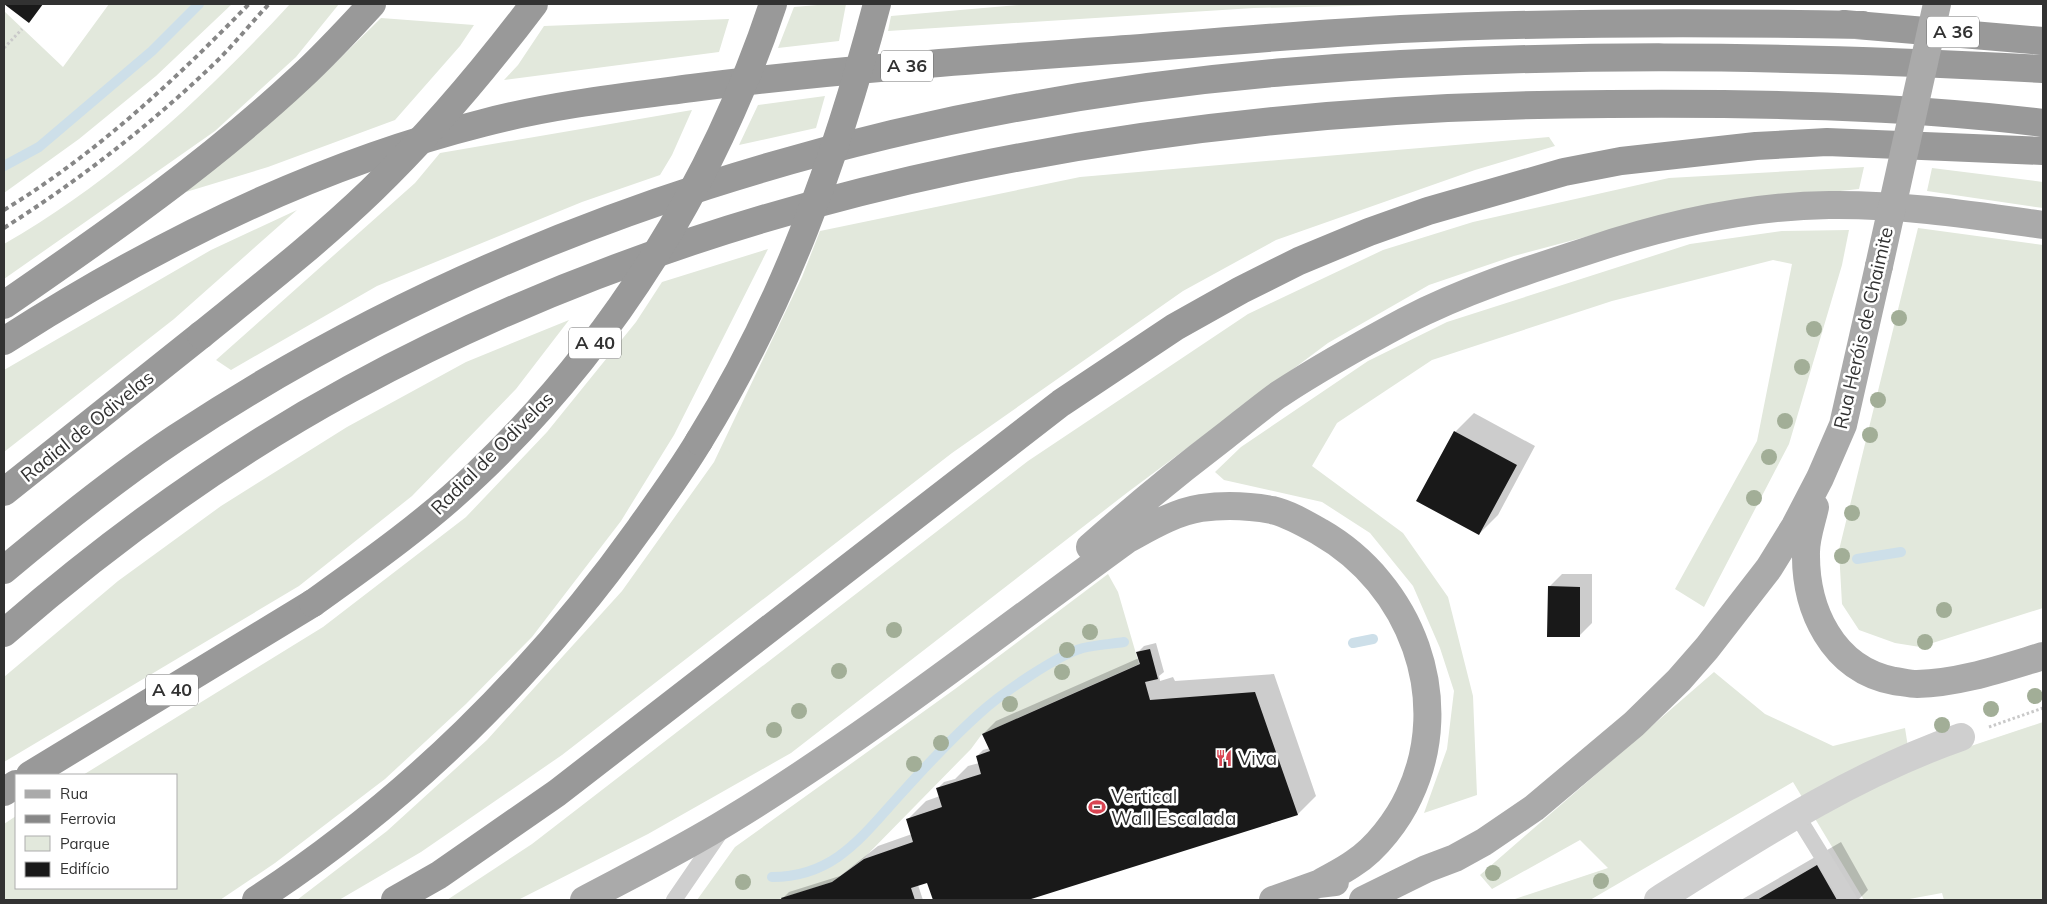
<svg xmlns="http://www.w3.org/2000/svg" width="2047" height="904" viewBox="0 0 2047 904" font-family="Mulish,sans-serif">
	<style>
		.green { fill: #e2e8dc }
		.shadow { fill: #0003 }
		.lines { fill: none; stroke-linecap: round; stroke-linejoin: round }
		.stream { stroke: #cddfe9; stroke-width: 10 }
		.building { fill: #191919 }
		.path { stroke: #c9c9c9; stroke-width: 3; stroke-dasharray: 2.5 2.5; stroke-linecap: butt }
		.lane { stroke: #cfcfcf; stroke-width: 16 }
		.street { stroke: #cfcfcf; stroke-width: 28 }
		.primary { stroke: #aaa; stroke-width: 28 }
		.highway { stroke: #999; stroke-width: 28 }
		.rail { stroke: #878787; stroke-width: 4; stroke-dasharray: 5 4; stroke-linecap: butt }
		.primary-bridge { stroke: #aaa; stroke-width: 28 }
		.highway-bridge { stroke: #999; stroke-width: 28 }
		.tree { fill: #a2ae97 }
		.labels { text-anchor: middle; stroke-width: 5; stroke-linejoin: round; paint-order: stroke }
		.shield { fill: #fff; stroke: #707070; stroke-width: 1 }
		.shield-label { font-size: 18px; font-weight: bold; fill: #323232 }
		.street-label { font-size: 19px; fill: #323232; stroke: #fff }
		.poi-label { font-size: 19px; fill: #323232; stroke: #fff; text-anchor: start }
	</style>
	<rect width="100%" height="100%" fill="#fff"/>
	<!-- green -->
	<path class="green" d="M109,4h123l-76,72 -77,63 -75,54v-182l59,56z
		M290,4h49l-43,53 -81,74 -211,148v-35c109,-62 202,-149 286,-240z
		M829,4h17l-7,37 -61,7 16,-41z
		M1031,4h410l-187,4 -366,23 3,-15z
		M381,18l93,7 -14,21 -65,74 -127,47 -82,25 134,-114z
		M729,19l-10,33 -215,28 14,-15 26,-39z
		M825,96l-9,32 -77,17 19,-40z
		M692,110l-20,45 -12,20 -78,27 -205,84 -146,84 -15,-10 199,-177 25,-30z
		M1549,137l6,9 -80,24 -199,70 -93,51 -231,162 -390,302 -141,97 -82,48h-42l90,-69 100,-91 135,-149 92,-129 88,-185 18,-46 260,-54z
		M1864,167l-5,22 -157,17 -188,50 -85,29 -101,58 -200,149 -337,261 -143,81 -130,66h-71l85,-56 496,-383 220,-147 135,-64 90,-28 196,-44z
		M1932,168l111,14v26l-116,-17z
		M297,210l-123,109 -170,133v-82l207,-120z
		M1918,228l125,17v363l-123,39 -25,-4 -36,-13 -17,-26 -3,-54z
		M1849,230l-7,35 -53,179 -85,163 -29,-18 82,-148 35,-177 -19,-4 -161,41 -180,59 -95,63 -25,43 91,67 45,64 25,99 4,99 -53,18 23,-64 7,-58 -14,-43 -27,-62 -43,-53 -48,-31 -98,-22 -9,-8 26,-25 127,-86 79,-39 243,-78 92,-13z
		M768,249l-94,186 -53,86 -89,116 -66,67 -81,75 -110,84 -55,37h-216v-76l12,-8v72h160v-113h-93l240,-148 143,-110 81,-85 89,-110 26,-40z
		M569,320l-53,69 -104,107 -113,90 -295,176v-85l114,-96 103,-75 126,-79 119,-65z
		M1108,574l10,18 21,72 -157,70 -11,15 -107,109 -32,24 -50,16v2h-85l38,-53 220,-158z
		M1714,672l51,42 68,32 72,-18 6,38 132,-44v178h-99l-2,-7 -38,7h-40l-71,-118 -203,118h-78l96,-32 -28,-28 -88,49 -12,-14z"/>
	<!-- shadow -->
	<path class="shadow" d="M6,4h37l-14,17z
		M1474,413l61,33 -37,69 -19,19 -24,-102z
		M1562,574h30v49l-13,13 -30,-49z
		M1156,643l8,29 -5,4 1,5 13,-4 2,4 99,-7 42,122 -18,18 -274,86h-92h2l-6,-19 -10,4 5,15h-140v-2l6,-6 51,-16 38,-30 34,-12 -5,-14 19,-19 14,-5 -3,-7 7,-7 11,-3 13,-13 11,-3 -2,-7 6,-6 7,-2 -7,-14 13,-13 143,-63 -2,-5 7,-7z
		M1841,842l27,48 -10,10h-117z"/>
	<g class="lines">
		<!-- stream -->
		<path class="stream" d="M4,166l35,-19 113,-96 47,-47
			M1857,559l44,-7
			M1353,643l20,-4
			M772,877c61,0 89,-39 126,-80 26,-29 54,-59 82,-84 21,-19 77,-58 103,-65 13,-3 28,-4 41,-6"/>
	</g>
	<!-- building -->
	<path class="building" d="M4,4h39l-14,19z
		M1454,431l63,34 -38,70 -63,-34z
		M1548,586l32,1v50h-33z
		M1150,649l8,30 -13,3 5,18 105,-8 43,123 -270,85h-95l-6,-17 -16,5 4,12h-133l-1,-2 51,-16 32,-23 49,-17 -7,-23 36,-12 -6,-19 45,-14 -5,-18 14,-5 -8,-17 158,-70 -4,-12z
		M1817,865l20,35h-80z"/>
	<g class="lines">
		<!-- path -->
		<path class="path" d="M4,48l18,-19
			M1989,727l54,-19"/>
		<!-- lane -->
		<path class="lane" d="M1796,814l53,86
			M674,900l48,-70"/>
		<!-- street -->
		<path class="street" d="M1658,900c97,-61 194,-125 303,-163"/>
		<!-- primary -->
		<path class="primary" d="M1815,507c-3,14 -9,30 -9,45 -1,57 26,117 88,129 8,1 16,3 23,3 43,-1 86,-16 126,-28
			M1090,547c43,-38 88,-75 134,-110 18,-14 36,-29 54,-42 41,-27 84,-51 127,-74 58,-30 120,-50 182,-70 77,-26 160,-45 242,-46 72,-1 143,10 214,20
			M584,900c49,-26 99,-51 146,-80 138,-84 267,-186 398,-281 22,-12 47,-27 73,-31 22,-3 49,-2 71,2 17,4 34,14 48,22 91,52 135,167 89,264 -11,24 -33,53 -55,67 -11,8 -24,14 -36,21
			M1273,900l45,-16 17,-2
			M1363,900l63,-31 29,-11 29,-16 50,-34 100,-84 45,-44 28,-32 62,-80 26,-42 25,-48 23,-53 36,-159"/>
		<!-- highway -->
		<path class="highway" d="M1844,24l199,17
			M4,305c103,-71 205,-142 297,-228 25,-23 48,-48 71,-73
			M4,341c148,-95 308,-175 479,-218 68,-18 140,-26 209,-35 140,-18 281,-28 422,-38 95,-7 191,-16 287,-21 154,-7 308,-7 462,-4
			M4,492l197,-157
			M4,570c55,-46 112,-92 172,-132 329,-218 717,-333 1109,-366 252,-21 506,-17 758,-3
			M4,633c107,-93 221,-176 346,-244 383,-209 827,-283 1259,-285 145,-1 290,1 434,19
			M30,775l283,-172
			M4,792l12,-8
			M256,900c150,-98 280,-226 384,-372 20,-28 41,-57 59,-87
			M395,900l44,-25 118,-82 504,-390 114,-76 66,-37 58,-29 70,-29 59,-21 136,-39 57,-11 135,-15 71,-4 216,9"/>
		<!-- rail -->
		<path class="rail" d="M4,210c92,-56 170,-129 245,-206
			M4,228c77,-49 149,-105 214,-168 18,-18 34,-38 51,-56"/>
		<!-- primary-bridge -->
		<path class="primary-bridge" d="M1879,266l58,-262"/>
		<!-- highway-bridge -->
		<path class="highway-bridge" d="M201,335c58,-47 117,-93 171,-145 59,-57 112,-120 162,-186
			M699,441c85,-137 137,-282 178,-437
			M313,603c56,-40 114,-81 164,-129 136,-130 237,-292 296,-470"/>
	</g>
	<!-- trees -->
	<g class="tree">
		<circle cx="1899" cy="318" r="8"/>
		<circle cx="1814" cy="329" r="8"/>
		<circle cx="1802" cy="367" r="8"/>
		<circle cx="1878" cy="400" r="8"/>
		<circle cx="1785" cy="421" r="8"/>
		<circle cx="1870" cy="435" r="8"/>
		<circle cx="1769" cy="457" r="8"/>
		<circle cx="1754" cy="498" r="8"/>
		<circle cx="1852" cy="513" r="8"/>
		<circle cx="1842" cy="556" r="8"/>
		<circle cx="1944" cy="610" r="8"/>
		<circle cx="894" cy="630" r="8"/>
		<circle cx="1090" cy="632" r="8"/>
		<circle cx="1925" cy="642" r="8"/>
		<circle cx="1067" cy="650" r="8"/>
		<circle cx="839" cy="671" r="8"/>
		<circle cx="1062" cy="672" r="8"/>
		<circle cx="2035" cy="696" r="8"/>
		<circle cx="1010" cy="704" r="8"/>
		<circle cx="1991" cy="709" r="8"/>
		<circle cx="799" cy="711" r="8"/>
		<circle cx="1942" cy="725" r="8"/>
		<circle cx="774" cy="730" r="8"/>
		<circle cx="941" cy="743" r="8"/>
		<circle cx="914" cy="764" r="8"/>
		<circle cx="1493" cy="873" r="8"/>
		<circle cx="1601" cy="881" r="8"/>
		<circle cx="743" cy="882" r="8"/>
	</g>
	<!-- icons -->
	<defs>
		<g id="restaurant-bare" transform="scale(1.35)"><path d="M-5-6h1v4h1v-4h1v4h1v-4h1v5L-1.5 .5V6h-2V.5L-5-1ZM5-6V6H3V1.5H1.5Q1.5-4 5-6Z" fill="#d94452" stroke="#fff" stroke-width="2.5" paint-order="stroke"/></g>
		<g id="stadium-bare" transform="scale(1.35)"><path d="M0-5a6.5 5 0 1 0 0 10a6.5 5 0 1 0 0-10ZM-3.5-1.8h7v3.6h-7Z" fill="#d94452" stroke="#fff" stroke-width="2.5" paint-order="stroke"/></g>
	</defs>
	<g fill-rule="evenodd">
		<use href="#restaurant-bare" x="1224" y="758"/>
		<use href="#stadium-bare" x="1097" y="807"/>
	</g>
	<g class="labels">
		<!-- shield labels -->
		<g class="shield">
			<rect x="1927" y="16.5" width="52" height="31" rx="4"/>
			<rect x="881" y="50.5" width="52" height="31" rx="4"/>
			<rect x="569" y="327.5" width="52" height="31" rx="4"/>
			<rect x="146" y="674.5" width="52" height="31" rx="4"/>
		</g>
		<g class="shield-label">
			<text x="1953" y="38">A 36</text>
			<text x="907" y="72">A 36</text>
			<text x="595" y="349">A 40</text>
			<text x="172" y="696">A 40</text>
		</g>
		<!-- street labels -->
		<g class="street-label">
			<text transform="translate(1863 328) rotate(-77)" y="7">Rua Heróis de Chaimite</text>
			<text transform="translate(87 426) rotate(-39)" y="7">Radial de Odivelas</text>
			<text transform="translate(492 453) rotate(-45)" y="7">Radial de Odivelas</text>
		</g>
		<!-- poi labels -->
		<g class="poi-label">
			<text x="1238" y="765">Viva</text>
			<text x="1111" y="803">Vertical<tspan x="1111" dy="22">Wall Escalada</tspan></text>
		</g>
	</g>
	<!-- border -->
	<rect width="2047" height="904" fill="none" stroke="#323232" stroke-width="10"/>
	<!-- legend -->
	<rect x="15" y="774" width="162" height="115" fill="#ffffff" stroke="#adadad"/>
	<rect x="25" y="790" width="25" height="8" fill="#aaaaaa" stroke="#adadad"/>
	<text x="60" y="799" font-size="15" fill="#323232">Rua</text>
	<rect x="25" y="815" width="25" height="8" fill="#878787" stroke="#adadad"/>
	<text x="60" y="824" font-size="15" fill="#323232">Ferrovia</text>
	<rect x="25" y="836" width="25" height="15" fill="#e2e8dc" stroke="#adadad"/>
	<text x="60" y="849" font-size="15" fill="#323232">Parque</text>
	<rect x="25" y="862" width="25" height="15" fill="#191919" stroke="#adadad"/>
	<text x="60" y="874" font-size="15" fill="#323232">Edifício</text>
</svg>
